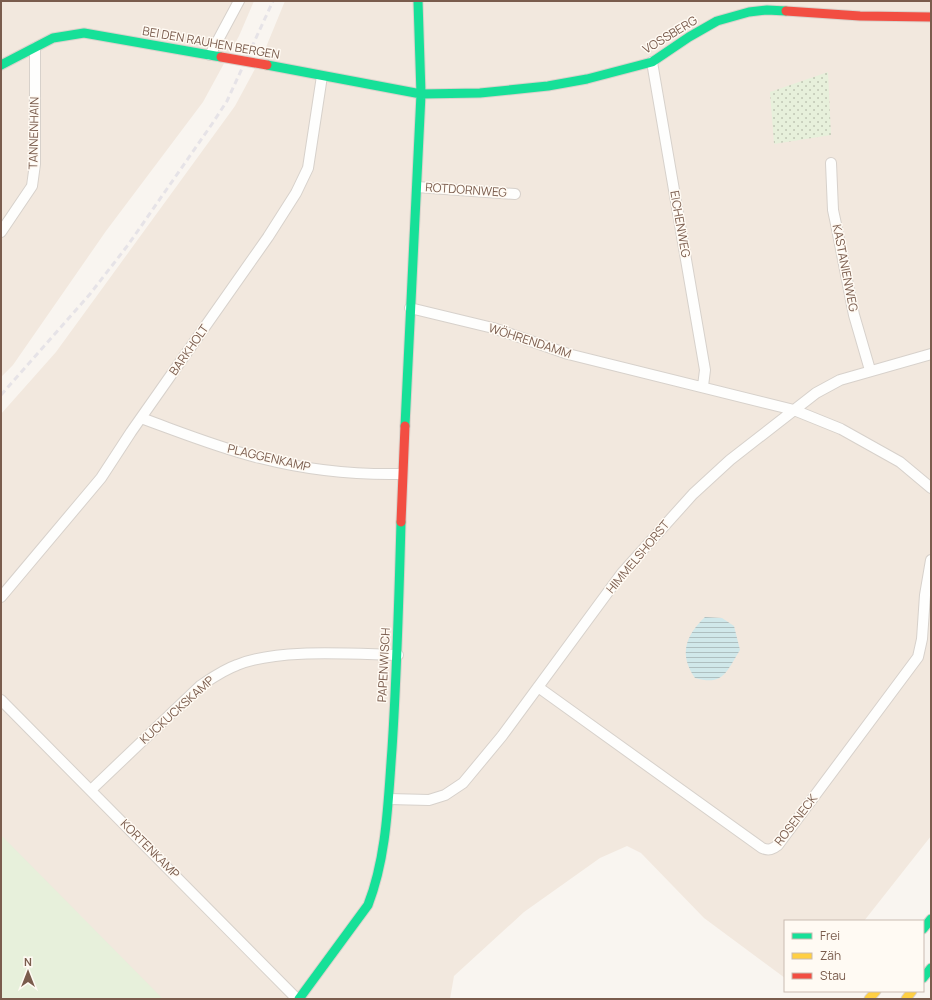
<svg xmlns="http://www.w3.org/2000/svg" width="932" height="1000" viewBox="0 0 932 1000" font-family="Manrope,sans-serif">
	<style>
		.residential { fill: #f2e8de }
		.grass { fill: url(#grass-dots) }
		.pitch { fill: #e7f0db }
		.water { fill: url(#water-rules) }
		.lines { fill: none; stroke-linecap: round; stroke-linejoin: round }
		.street-casing { stroke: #d7d1cb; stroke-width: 12 }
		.fast-casing { stroke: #d9d2cb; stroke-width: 11 }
		.slow-casing { stroke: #d9d2cb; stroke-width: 11 }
		.jam-casing { stroke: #d9d2cb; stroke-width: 11 }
		.street { stroke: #fefefd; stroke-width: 10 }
		.fast { stroke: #16e098; stroke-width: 9 }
		.slow { stroke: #ffcf43; stroke-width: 9 }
		.jam { stroke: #f24e42; stroke-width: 9 }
		.rail { stroke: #e6e3e7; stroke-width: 3; stroke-dasharray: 6 4; stroke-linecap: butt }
		.jam-bridge-casing { stroke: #d9d2cb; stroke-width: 11; stroke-linecap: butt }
		.jam-bridge { stroke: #f24e42; stroke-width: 9 }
		.labels { text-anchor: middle; stroke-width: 3; stroke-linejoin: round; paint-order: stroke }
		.street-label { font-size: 12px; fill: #7a5c4d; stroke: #fffaf3 }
	</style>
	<defs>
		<pattern id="grass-dots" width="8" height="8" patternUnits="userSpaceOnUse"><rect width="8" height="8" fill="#e7f0db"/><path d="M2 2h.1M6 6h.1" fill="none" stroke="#c0c6b4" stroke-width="1.8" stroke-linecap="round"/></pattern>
		<pattern id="water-rules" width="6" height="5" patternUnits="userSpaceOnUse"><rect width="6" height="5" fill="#d0e8ea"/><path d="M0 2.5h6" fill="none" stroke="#aebfc0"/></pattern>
	</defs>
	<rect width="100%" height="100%" fill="#f9f5f0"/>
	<!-- residential -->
	<path class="residential" d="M1,1h253l-15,35 -36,66 -97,129 -93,134 -12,12z
		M285,1h646v835l-67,85h-79v57l-81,-60 -63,-65 -14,-7 -27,12 -76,54 -70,64 -4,23h-449v-585l55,-62 179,-246 29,-54z"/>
	<!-- grass -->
	<path class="grass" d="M828,72l3,63 -57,9 -4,-52z"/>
	<!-- pitch -->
	<path class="pitch" d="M1,835l162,164h-162z"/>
	<!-- water -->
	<path class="water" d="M705,617l17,1 12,8 6,24c-14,22 -16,36 -45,28 -16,-23 -10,-42 10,-61z"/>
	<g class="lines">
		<!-- street casing -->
		<g class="street-casing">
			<path id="street" d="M210,55l29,-54
				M652,62l53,308 -2,16
				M831,163l2,47 3,14 18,91 16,55
				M417,187l98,7
				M1,232l31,-46 3,-22v-116
				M410,308l83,20 75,26 226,56 47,19 59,33 31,26
				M141,418c39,14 78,30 119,40 47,12 94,17 142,16
				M1,597l100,-119 30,-46 137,-195 28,-44 12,-25 14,-92
				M538,687l224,161c7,3 11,1 16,-3l140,-188 4,-18 3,-44 6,-35
				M1,700l296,299
				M91,790l109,-104c12,-8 23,-16 37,-21 41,-17 115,-11 161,-10
				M389,799l40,1 16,-5 18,-12 39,-47 120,-163 71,-79 37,-34 86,-67 24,-13 91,-26"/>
		</g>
		<!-- fast casing -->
		<g class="fast-casing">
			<path id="fast" d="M1,65l52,-27 31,-5 137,24
				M267,65l154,29 59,-1 68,-7 39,-7 65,-17 37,-25 28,-16 32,-9 18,-2 19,1
				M405,426l16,-332 -3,-93
				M923,929l8,-10
				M923,978l8,-10
				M299,999l69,-94c19,-49 20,-104 24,-156 5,-76 7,-151 9,-227"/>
		</g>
		<!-- slow casing -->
		<g class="slow-casing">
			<path id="slow" d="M869,999l7,-8
				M906,999l6,-8"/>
		</g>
		<!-- jam casing -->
		<g class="jam-casing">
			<path id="jam" d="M786,11l74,5 71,1
				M401,522l4,-96"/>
		</g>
		<!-- street -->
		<use href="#street" class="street"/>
		<!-- fast -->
		<use href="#fast" class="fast"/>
		<!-- slow -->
		<use href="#slow" class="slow"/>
		<!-- jam -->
		<use href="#jam" class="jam"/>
		<!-- rail -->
		<path class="rail" d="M1,395l89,-101 38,-49 84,-121 15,-23 46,-100"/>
		<!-- jam-bridge casing -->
		<g class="jam-bridge-casing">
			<path id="jam-bridge" d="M221,57l46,8"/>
		</g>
		<!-- jam-bridge -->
		<use href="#jam-bridge" class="jam-bridge"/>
	</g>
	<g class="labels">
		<!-- street labels -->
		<g class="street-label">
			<text transform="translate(670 35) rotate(-31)" y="4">VOSSBERG</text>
			<text transform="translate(211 43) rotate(10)" y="4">BEI DEN RAUHEN BERGEN</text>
			<text transform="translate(34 133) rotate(-89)" y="4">TANNENHAIN</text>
			<text transform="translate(466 190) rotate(4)" y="4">ROTDORNWEG</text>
			<text transform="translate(680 224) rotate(80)" y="4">EICHENWEG</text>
			<text transform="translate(845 268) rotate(79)" y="4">KASTANIENWEG</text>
			<text transform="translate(530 341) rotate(18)" y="4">WÖHRENDAMM</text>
			<text transform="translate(189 350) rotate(-55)" y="4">BARKHOLT</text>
			<text transform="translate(269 458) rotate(13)" y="4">PLAGGENKAMP</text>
			<text transform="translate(638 557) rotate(-50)" y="4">HIMMELSHORST</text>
			<text transform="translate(384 665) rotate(-87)" y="4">PAPENWISCH</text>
			<text transform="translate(177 710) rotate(-42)" y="4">KUCKUCKSKAMP</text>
			<text transform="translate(796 820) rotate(-52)" y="4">ROSENECK</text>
			<text transform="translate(150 849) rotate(45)" y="4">KORTENKAMP</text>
		</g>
	</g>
	<!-- border -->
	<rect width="932" height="1000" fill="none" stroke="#7a5c4d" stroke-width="4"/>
	<!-- legend -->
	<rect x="784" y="920" width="140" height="72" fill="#fffaf3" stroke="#cabbb1"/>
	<rect x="792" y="933" width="20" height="6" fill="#16e098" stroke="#cabbb1"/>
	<text x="820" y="940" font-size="12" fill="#7a5c4d">Frei</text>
	<rect x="792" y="953" width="20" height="6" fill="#ffcf43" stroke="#cabbb1"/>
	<text x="820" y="960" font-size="12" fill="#7a5c4d">Zäh</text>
	<rect x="792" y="973" width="20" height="6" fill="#f24e42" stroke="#cabbb1"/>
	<text x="820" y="980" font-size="12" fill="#7a5c4d">Stau</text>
	<!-- north arrow -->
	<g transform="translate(28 972)" stroke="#fffaf3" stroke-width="3" paint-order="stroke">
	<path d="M0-3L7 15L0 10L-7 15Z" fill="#7a5c4d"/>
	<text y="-6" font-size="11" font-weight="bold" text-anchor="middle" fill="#7a5c4d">N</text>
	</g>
</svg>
